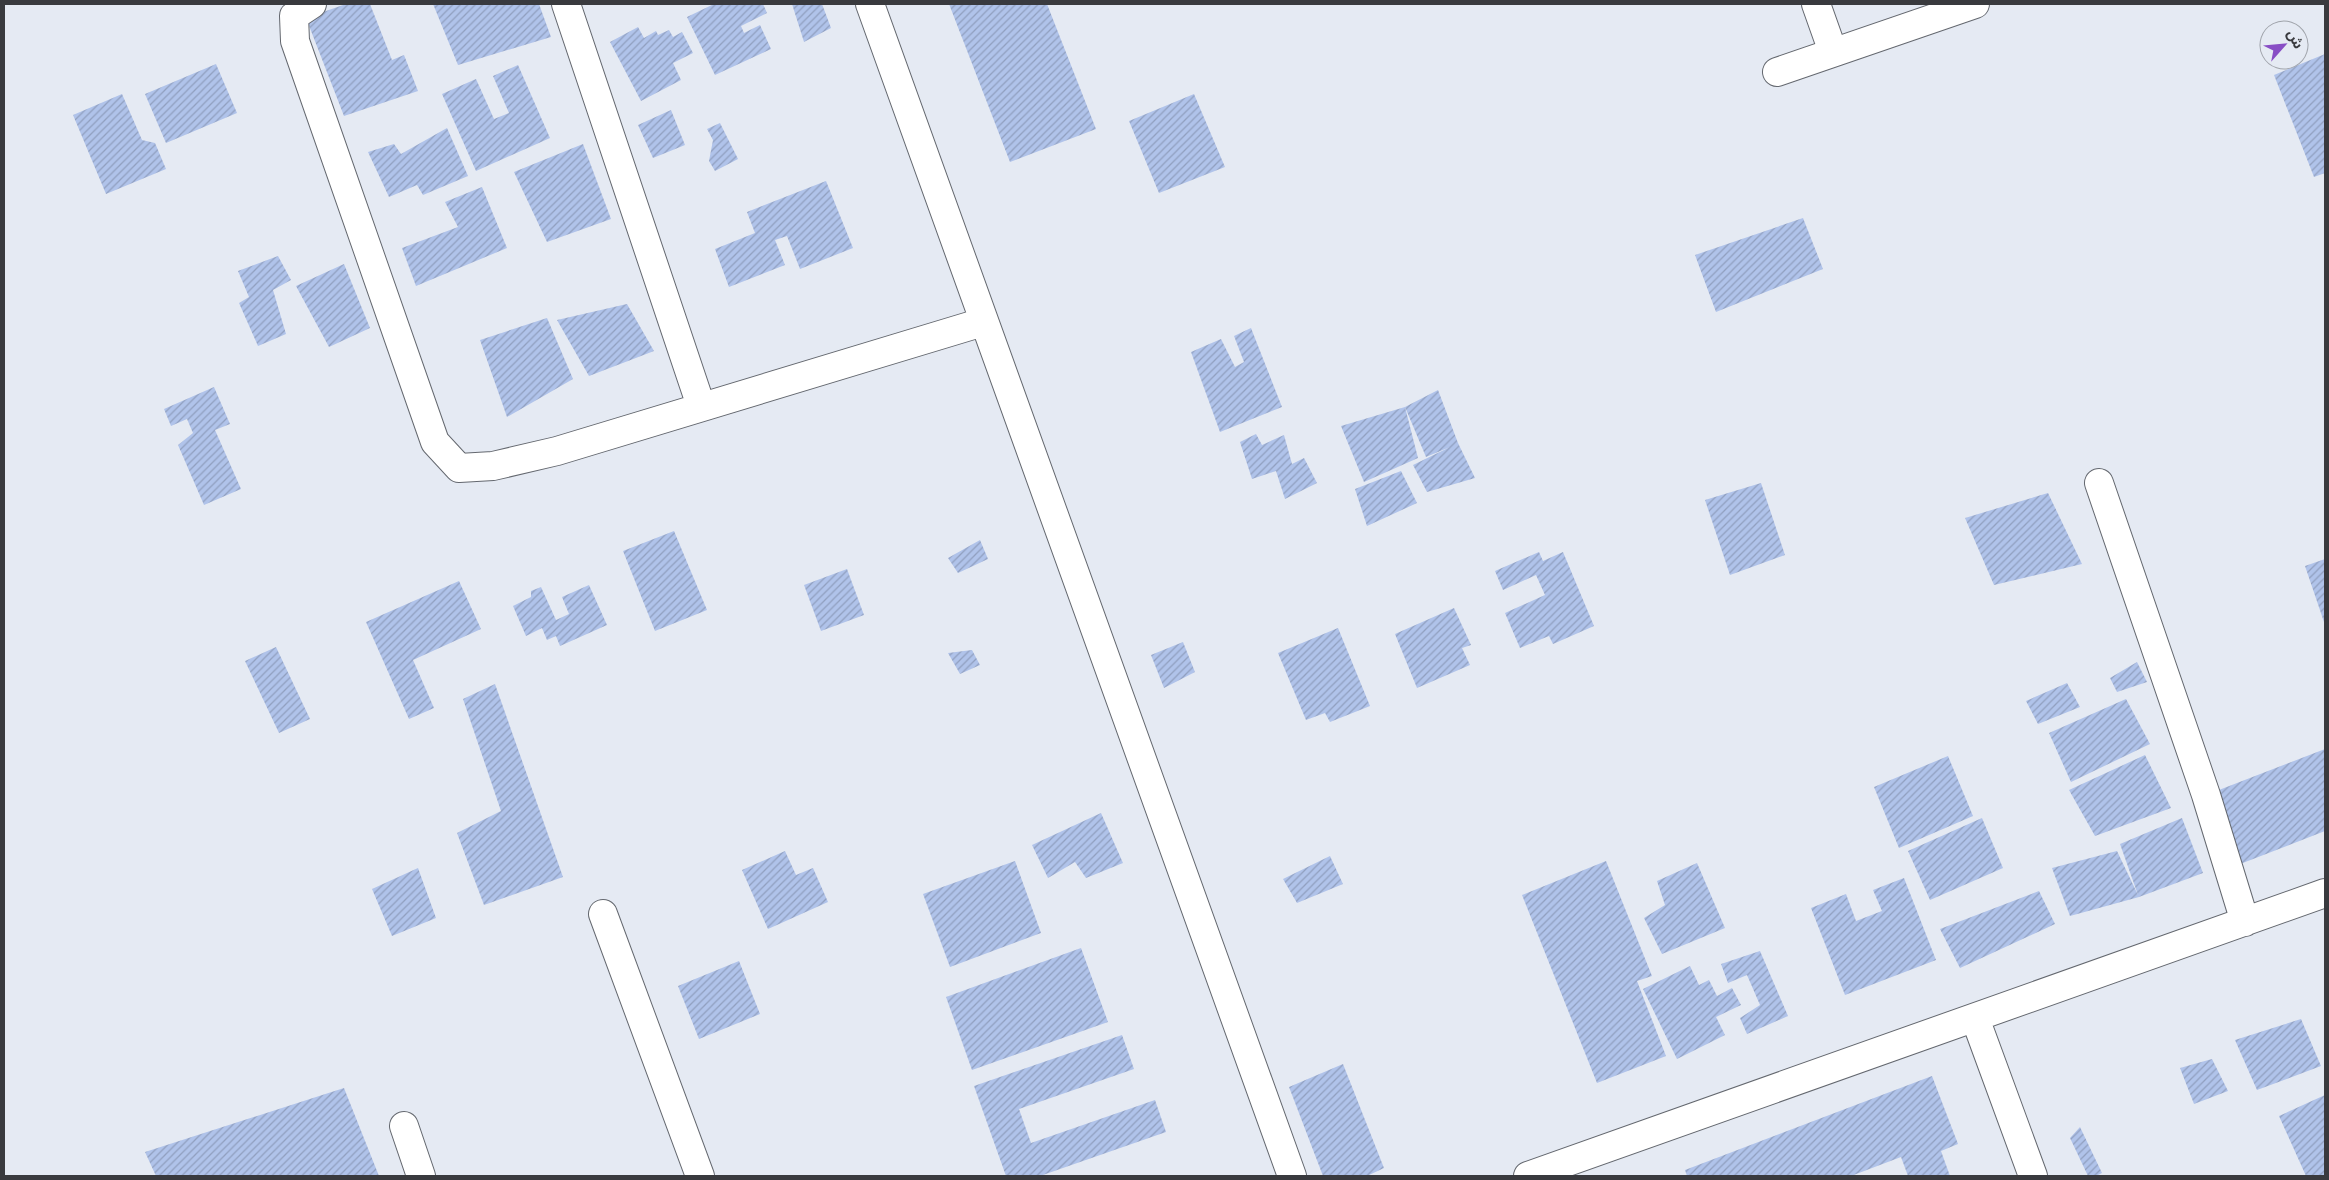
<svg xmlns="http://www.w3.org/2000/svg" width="2329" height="1180" viewBox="0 0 2329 1180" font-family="Montserrat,'Noto Sans Arabic',sans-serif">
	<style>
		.building { fill: url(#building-hatch) }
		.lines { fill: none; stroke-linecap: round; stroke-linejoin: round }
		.minor-casing { stroke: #64686f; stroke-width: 30 }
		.minor { stroke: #fff; stroke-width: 28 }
	</style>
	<defs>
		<pattern id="building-hatch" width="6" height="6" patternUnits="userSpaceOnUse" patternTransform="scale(1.25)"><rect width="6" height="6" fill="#b0c3ea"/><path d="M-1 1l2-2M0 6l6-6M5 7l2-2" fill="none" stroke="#909fbf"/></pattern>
	</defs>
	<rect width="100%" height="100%" fill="#e5eaf3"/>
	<!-- building -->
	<path class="building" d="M346,4h24l22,56 12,-5 14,36 -74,25 -38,-98z
		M433,4h106l12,33 -93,28z
		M714,4h49l4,9 -26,13 3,7 16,-8 11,24 -56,26 -28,-58z
		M792,4h30l9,24 -27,14z
		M949,4h98l49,125 -86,33z
		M638,27l6,11 12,-7 2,4 11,-5 4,7 9,-5 11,21 -20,10 8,17 -40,21 -31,-59z
		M2325,54v119l-11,4 -40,-102z
		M216,64l21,49 -71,30 -21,-49z
		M518,65l32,73 -74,33 -34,-77 34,-15 18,40 15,-6 -16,-37z
		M122,94l20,46 13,3 11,26 -60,25 -33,-79z
		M1194,94l31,73 -66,26 -30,-72z
		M671,110l14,35 -32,13 -15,-33z
		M720,123l18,36 -23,12 -6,-10 4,-21 -6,-11z
		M447,128l21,48 -45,19 -6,-10 -28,12 -21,-45 26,-8 7,10z
		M583,144l28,75 -64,23 -33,-70z
		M826,181l27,67 -53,21 -13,-33 -12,4 10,25 -56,22 -14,-38 40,-16 -8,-21z
		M482,187l25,61 -91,38 -14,-38 56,-21 -13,-25z
		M1803,218l20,51 -107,43 -21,-57z
		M278,256l13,24 -18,10 13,44 -28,12 -19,-43 10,-6 -11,-26z
		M344,264l26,64 -41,19 -33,-61z
		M627,304l27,47 -65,25 -32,-56z
		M547,318l26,61 -66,38 -27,-77z
		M1251,328l31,79 -62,25 -29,-80 30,-13 14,28 9,-5 -10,-26z
		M214,387l16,37 -15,6 26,59 -37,16 -26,-60 15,-12 -6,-14 -16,7 -7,-17z
		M1438,390l20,53 17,35 -48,14 -14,-27 37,-18 -24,10 -21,-50z
		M1405,407l13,51 -54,24 -23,-56z
		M1256,434l6,11 22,-10 8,29 12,-6 13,25 -32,16 -9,-28 -24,8 -12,-37z
		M1401,471l16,32 -50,23 -12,-37z
		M1761,483l24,72 -55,20 -25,-75z
		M2048,493l34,71 -88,21 -29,-67z
		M674,531l33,79 -52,21 -32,-80z
		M980,540l8,19 -30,14 -10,-15z
		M1539,552l4,9 20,-9 31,74 -41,18 -4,-8 -29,12 -15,-35 40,-18 -9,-20 -33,15 -8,-19z
		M2325,559v66l-20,-59z
		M847,569l17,46 -43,16 -17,-46z
		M459,581l22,48 -68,31 21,48 -25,11 -43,-97z
		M589,585l18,40 -47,21 -4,-10 -9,4 -5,-12 -16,8 -13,-30 18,-9v-6l10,-4 15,33 13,-6 -7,-17z
		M1454,608l17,37 -9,3 8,17 -53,23 -22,-54z
		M1338,628l32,78 -40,16 -5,-9 -19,7 -28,-67z
		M1183,642l12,30 -31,16 -13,-33z
		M276,647l34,72 -31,14 -34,-72z
		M972,650l8,15 -20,9 -12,-21z
		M2137,662l10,20 -30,10 -7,-14z
		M2067,683l13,24 -42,17 -12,-23z
		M495,684l68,193 -79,28 -27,-72 44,-22 -38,-112z
		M2126,699l24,45 -79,38 -22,-49z
		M2325,749v82l-90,35 -29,-71z
		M2145,755l26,53 -76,28 -26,-46z
		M1948,756l25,60 -74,32 -25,-61z
		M1101,813l22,50 -37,15 -11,-16 -27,16 -16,-33z
		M1982,818l21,50 -73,32 -22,-49z
		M2182,818l21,55 -64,24 -69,19 -18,-48 65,-17 21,44 -18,-51z
		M785,851l11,24 17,-7 15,34 -60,27 -26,-59z
		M1330,856l13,28 -46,19 -14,-24z
		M1015,861l26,72 -91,34 -27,-73z
		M1606,861l46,115 -15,5 29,75 -69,27 -75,-188z
		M1697,863l28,65 -63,26 -18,-36 21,-13 -8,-24z
		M418,868l18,50 -44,18 -20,-47z
		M1904,878l32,82 -91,35 -34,-87 35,-14 10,27 26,-10 -9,-21z
		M2039,891l16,33 -95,44 -20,-39z
		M1081,948l27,74 -136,48 -26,-73z
		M1760,951l28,65 -41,18 -7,-16 20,-13 -13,-30 -19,8 -7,-19z
		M739,961l21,53 -61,25 -21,-53z
		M1690,966l9,19 10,-5 8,16 15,-8 9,17 -25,12 9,18 -48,24 -34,-70z
		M2301,1019l20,47 -64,24 -22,-50z
		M1122,1035l12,34 -115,40 12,34 124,-43 11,32 -126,44h-34l-32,-90z
		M2212,1059l16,32 -34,13 -14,-36z
		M1343,1064l41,104 -17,8h-44l-34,-89z
		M1932,1076l26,68 -17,7 9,25h-42l-7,-19 -50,19h-164l-2,-6z
		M344,1088l35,88h-223l-11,-24z
		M2325,1095v81h-19l-27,-60z
		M2080,1127l22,46 -6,3h-8l-18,-38z"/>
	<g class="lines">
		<!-- minor casing -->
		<g class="minor-casing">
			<path id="minor" d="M312,4l-18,12 1,25 140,401 24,26 34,-2 64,-15 426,-129
				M566,4l135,402
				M870,4l422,1172
				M1816,4l17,48
				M1777,72l198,-68
				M2099,483l107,312 39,127
				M603,914l97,262
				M1975,1018l58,158
				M404,1126l17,50
				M1528,1176l797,-283"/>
		</g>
		<!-- minor -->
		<use href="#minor" class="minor"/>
	</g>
	<!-- border -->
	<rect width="2329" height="1180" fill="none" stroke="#393a3e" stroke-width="10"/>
	<!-- north arrow -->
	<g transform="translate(2284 45) rotate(63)"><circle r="24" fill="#e5eaf3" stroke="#a0a4ab"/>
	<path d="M0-4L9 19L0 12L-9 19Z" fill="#884ec5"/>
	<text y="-8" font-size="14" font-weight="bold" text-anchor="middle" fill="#393a3e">ش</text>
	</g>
</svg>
